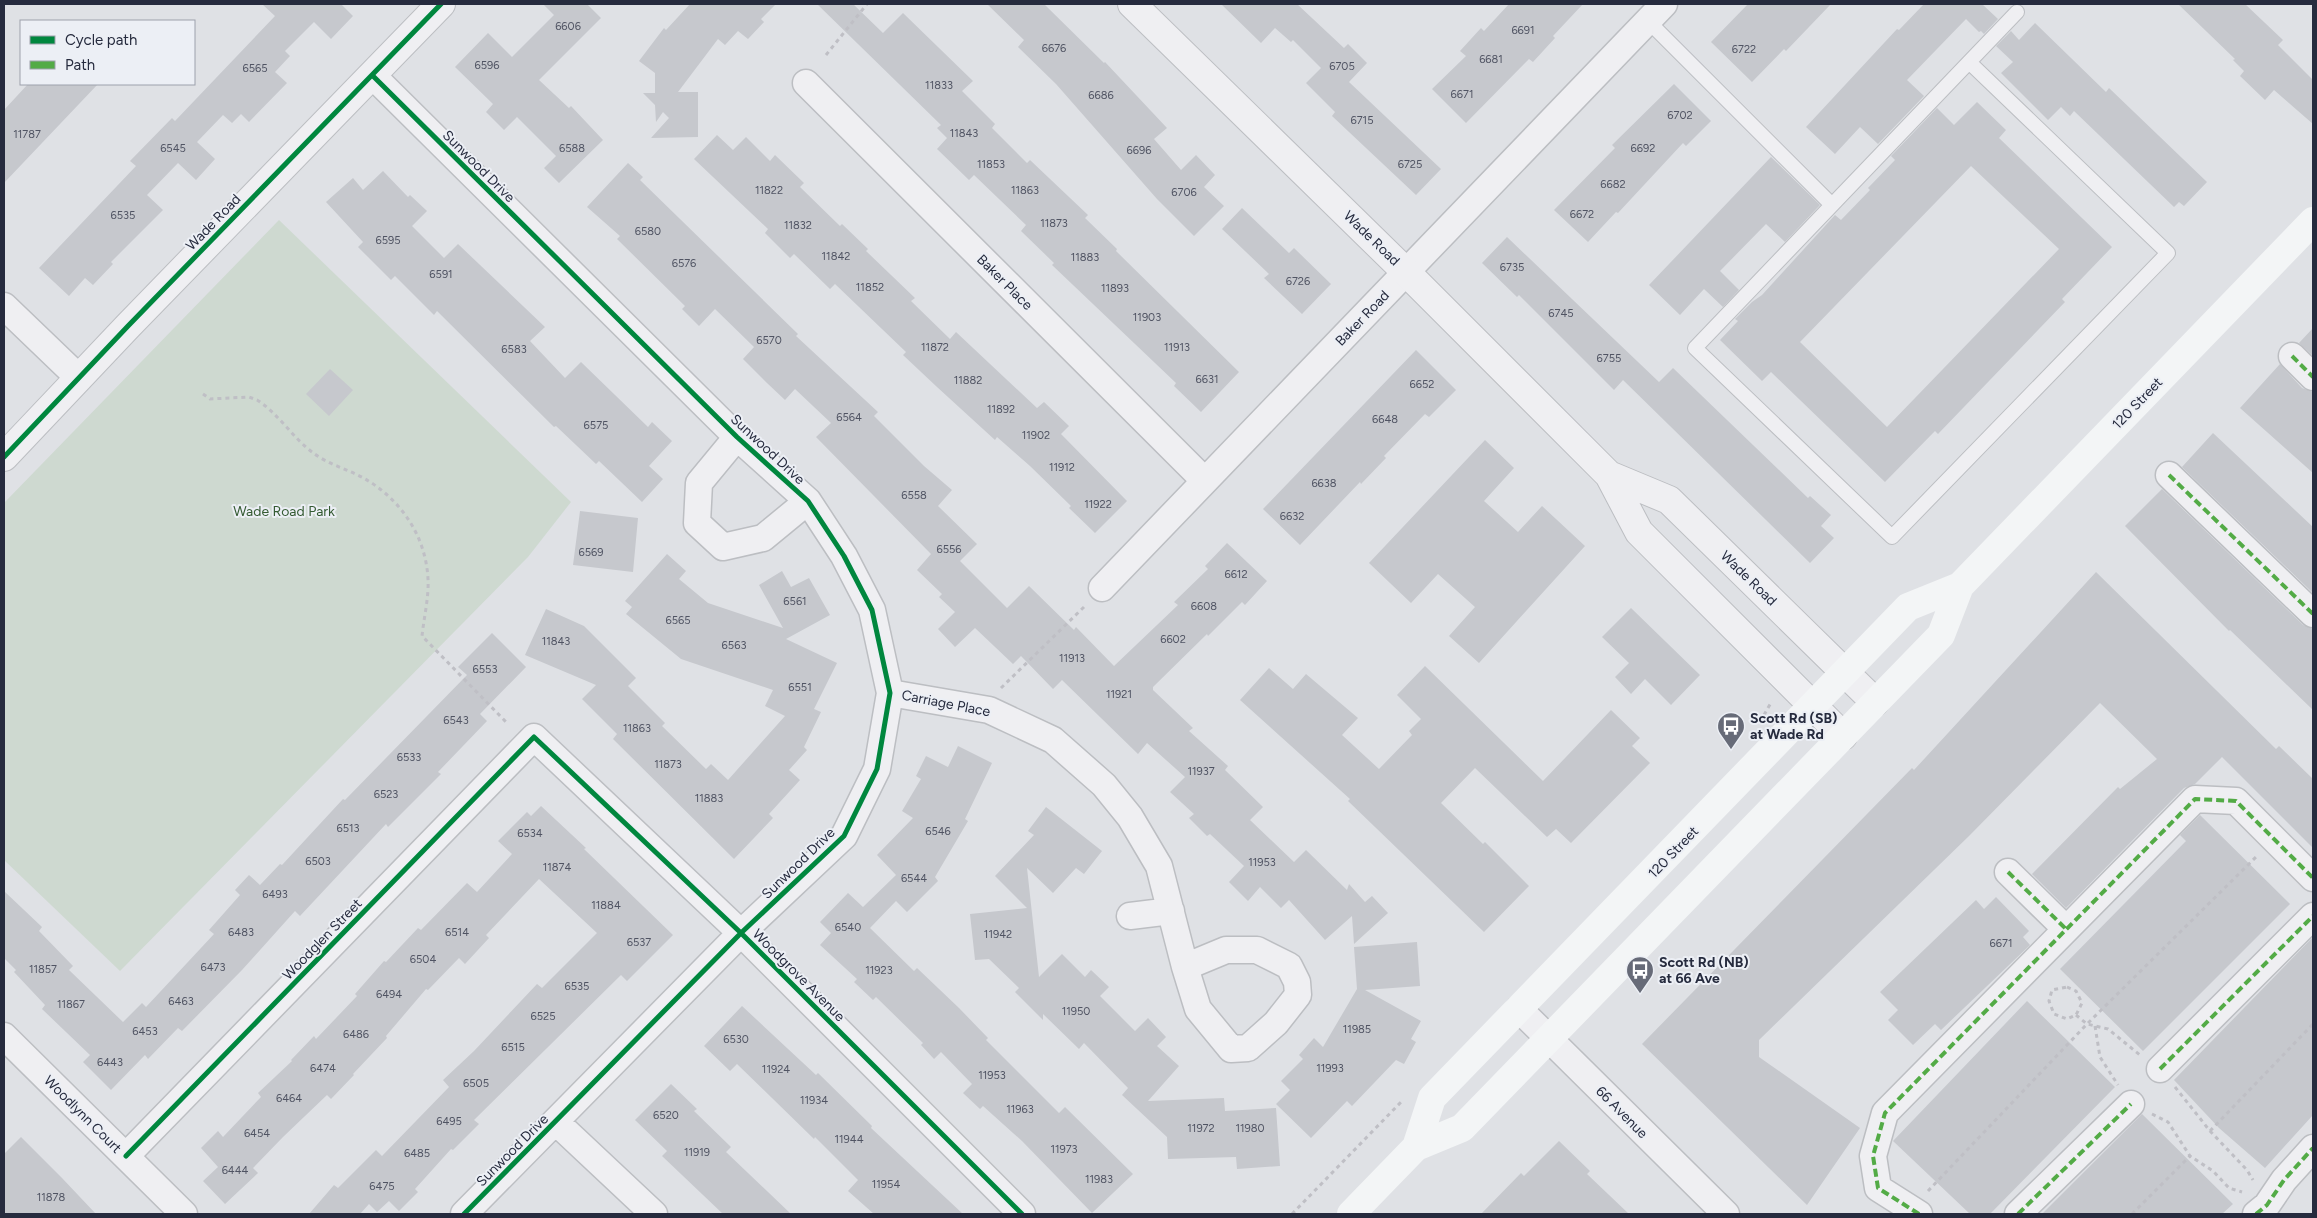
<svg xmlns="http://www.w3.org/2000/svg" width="2317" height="1218" viewBox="0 0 2317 1218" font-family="Figtree,sans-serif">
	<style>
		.green { fill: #ced9d0 }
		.building { fill: #c6c8cd; fill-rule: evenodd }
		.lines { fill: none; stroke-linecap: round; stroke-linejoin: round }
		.service-casing { stroke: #bcbec2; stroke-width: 16 }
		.minor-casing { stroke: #bcbec2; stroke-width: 29 }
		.tertiary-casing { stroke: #bcbec2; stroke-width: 30 }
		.path { stroke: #bfbfc5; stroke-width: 3; stroke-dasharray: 4 4; stroke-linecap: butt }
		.service { stroke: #efeff2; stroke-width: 14 }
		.minor { stroke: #efeff2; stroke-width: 26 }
		.tertiary { stroke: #efeff2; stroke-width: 28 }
		.secondary { stroke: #f3f5f6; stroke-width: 28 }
		.quiet { stroke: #53ab46; stroke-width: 4; stroke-dasharray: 8 4; stroke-linecap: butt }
		.cycleway-casing { stroke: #eceff5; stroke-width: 8 }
		.cycleway { stroke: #00873e; stroke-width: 5 }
		.labels { text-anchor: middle; stroke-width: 4; stroke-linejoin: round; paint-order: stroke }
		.number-label { font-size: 11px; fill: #505463 }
		.street-label { font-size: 14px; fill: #262b3e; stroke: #eceff5 }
		.park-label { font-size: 14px; fill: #355b33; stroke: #eceff5 }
		.poi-label { font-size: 14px; font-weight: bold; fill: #262b3e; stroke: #eceff5; text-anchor: start }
	</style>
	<rect width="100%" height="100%" fill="#dfe1e5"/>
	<!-- green -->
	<path class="green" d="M279,220l292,282 -43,55 -408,414 -116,-111v-357z"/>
	<!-- building -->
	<path class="building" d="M262,4h79l12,12 -22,23 -17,-17 -29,29 5,5 -15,16 12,11 -38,39 -8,-8 -9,9 -9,-8 -26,27 18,17 -19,21 -18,-17 -31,32 16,15 -52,52 2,2 -20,21 -8,-7 -16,18 -30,-28 97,-102 -6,-5 42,-43 3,3 100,-105z
		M543,4h44l14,14 -62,62 30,28 2,-2 32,34 -44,43 -15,-15 12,-12 -39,-39 -13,13 -18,-18 7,-8 -38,-37 33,-34 24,24 42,-42z
		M690,4h86l-15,15 3,3 -16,17 -10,-8 -13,14 -7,-6 -40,53h20v45l-47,1 18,-20 -6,-6 -7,10 -1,-17 -12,-12h12v-20l-16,-12 25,-33 2,2z
		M817,4h36l30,29 20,-20 70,68 -11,10 33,33 -3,4 35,35 3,-3 58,55 -3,3 32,31 -1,2 123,121 -38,40 -27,-26 2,-3 -124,-118 2,-2 -33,-32 5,-6 -52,-50 -5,5 -32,-31 10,-11 -10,-10 4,-3z
		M987,4h57l60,59 1,-1 62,66 -13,11 27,31 15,-15 19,20 -11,12 20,19 -30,30 -37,-37 -101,-115 -38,-37 6,-7z
		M1221,4h76l47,44 4,-4 19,19 -18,19 92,87 -25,26 -84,-79 3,-4 -29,-29 15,-15 -28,-28 -2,2 -16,-14 -14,15z
		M1509,4h74l-30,32 2,2 -22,24 -4,-3 -63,64 -34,-34 34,-33 -6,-5 21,-23 3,3z
		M1748,4h83l-45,47 -2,-2 -32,33 -41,-40z
		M1924,4h58l16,15 -14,15 -3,-3 -2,1 -13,-13 -59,61 17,16 -46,48 -18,-17 -25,27 -29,-27 91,-98 2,1z
		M2178,4h67l38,36 -5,5 35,35v44l-39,-34 -9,10 -25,-24 4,-5 -11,-11 2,-1z
		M2035,23l71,69 3,-4 98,94 -23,24 -5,-4 -5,5 -100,-96 -4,5 -9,-9 -13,13 -47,-47 12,-11 -17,-16 15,-15 8,9z
		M28,84h70l-94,99v-73z
		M1674,84l37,37 -25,25 -3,-3 -65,70 -2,-1 -28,30 -34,-32 61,-62 -3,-3z
		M1977,102l29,28 -7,8 113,109 -50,52 3,3 -127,132 -3,-3 -50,51 -114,-110 -9,9 -42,-41 18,-19 -3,-2 17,-17 10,-7 73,-80 6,5 29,-30 -2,-2 27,-28 -4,-4 46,-48 17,17zM1971,166l88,83 -172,178 -87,-85z
		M717,135l16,15 13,-13 24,24 5,-6 29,28 -4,4 40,39 2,-2 26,25 -2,2 49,47 -4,3 39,38 6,-7 81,76 7,-6 25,24 -8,8 66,67 -32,32 -26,-25 2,-2 -41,-40 -33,-29 -2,3 -58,-53 -34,-32 3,-3 -71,-68 -5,5 -36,-35 -4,4 -25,-25 3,-4 -74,-70z
		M1771,157l49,48 -35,37 -19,-18 -46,47 19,19 -16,17 -19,-18 -24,26 -31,-30z
		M628,163l15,14 -3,3 158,154 -2,2 82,76 -4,4 50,50 28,24 -14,16 39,38 -17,17 47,47 22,-22 45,44 2,-3 38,39 64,-61 -4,-3 34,-33 -3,-3 22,-23 40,38 -22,24 -3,-3 -34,34 -1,-2 -54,53v3l40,38 -4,3 39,35 -3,4 38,37 -13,13 44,42 12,-12 41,40 2,-6 16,18 7,-6 16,17 -34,31 -2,-28 -27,24 -36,-40 -8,8 -21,-21 -12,14 -19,-19 15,-16 -34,-32 -3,2 -18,-18 5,-4 -24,-22 15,-15 -38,-34 -9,11 -76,-74 -9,9 -32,-33 -8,8 -38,-36 -20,19 -17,-18 17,-17 -16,-15 3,-3 -25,-24 14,-16 -115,-117 15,-14 -36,-34 -10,11 -18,-17 -24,-24 11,-12 -39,-38 -16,17 -17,-17 3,-3 -68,-67 3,-3 -33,-29z
		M383,171l25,26 2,-2 17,16 -15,15 32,32 14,-14 87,83 -15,14 35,37 16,-16 67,65 4,-5 20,19 -23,25 14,13 -21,23 -43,-41 -3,3 -40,-38 -2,1 -117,-116 -3,4 -39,-39 -4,4 -33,-33 5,-5 -37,-40 27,-24 10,12z
		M1242,208l47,45 5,-5 37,36 -29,30 -38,-36 5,-4 -47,-45z
		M1507,237l152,145 14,-14 135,130 2,-2 21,19 -10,11 13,12 -24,25 -187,-183 -9,10 -95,-95 -2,2 -35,-34z
		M2313,328v28l-14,-13z
		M1416,350l40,40 -27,27 -4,-3 -41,42 2,2 -25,26 -1,-2 -60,63 -37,-36z
		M2280,364l22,24 11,4v81l-73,-65z
		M330,369l23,21 -24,26 -23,-22z
		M2213,433l100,94v66l-131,-126z
		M1485,440l29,28 -30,33 34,31 24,-26 43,40 -106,117 -30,-27 26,-29 -37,-33 -27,29 -42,-40z
		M2162,489l141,136 10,4v81l-83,-80 -1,1 -104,-105z
		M580,511l58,7 -5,54 -60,-7z
		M667,554l19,17 -7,8 29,24 75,25 -24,-43 23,-14 9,16 18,-9 21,37 -44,24 51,24 -23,46 7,3 -17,35 3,3 -18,20 11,10 -31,34 4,4 -39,41 -121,-120 4,-5 -35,-35 14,-14 -71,-30 21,-46 38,17 52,52 -8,8 37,37 -3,3 44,43 5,-5 17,16 57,-64 -20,-10 8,-16 -92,-31 -55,-45 6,-7 -7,-6z
		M2096,572l180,177 3,-3 34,33v69l-91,-91 -27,27 -11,4 -118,120 -34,-34 86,-87 2,2 37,-30 -57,-56 -131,133 -210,204v17l101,71 -53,77 -165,-161 270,-276 2,2z
		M1631,608l69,67 -29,30 -26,-26 -14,15 -16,-17 14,-14 -27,-26z
		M492,633l34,34 -46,47 7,7 -49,51 3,2 -53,53 -2,-3 -86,92 -5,-5 -53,59 -60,61 -4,-3 -30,31 -3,-4 -34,35 -28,-28 7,-7 -48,-46 3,-4 -31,-33 2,-2 -12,-12v-67l38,36 -3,4 34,35 -4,4 54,52 19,-19 4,4 68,-73 -5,-4 31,-35 -5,-5 14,-15 11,10 20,-21 2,1 61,-66 2,1 122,-125 -9,-8z
		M1425,666l118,115 68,-71 29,28 -8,8 18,17 -79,80 -15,-14 -9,8 -72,-69 -34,35 42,41 2,-2 44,44 -45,46 -136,-131 2,-2 -110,-99 29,-32 24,21 13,-15 52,44 -16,17 37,34 33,-34 -3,-4 12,-12 -24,-24z
		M958,746l34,17 -27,56 3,2 -33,56 3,4 -31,31 -11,-11 -26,27 44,43 3,-3 42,40 29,30 -2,2 73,73 6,-6 68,67 -41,39 -70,-72 -39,-35 -3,3 -17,-16 9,-9 -31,-32 -7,7 -13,-14 2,-2 -47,-46 -3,3 -19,-18 3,-3 -37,-34 11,-12 -11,-11 28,-29 15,14 33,-32 -19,-20 36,-37 -11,-7 19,-32 -5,-3 10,-20 22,11z
		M541,806l45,42 -2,1 89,86 -46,46 -6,-6 -147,145 5,4 -26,26 -2,-1 -36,40 3,3 -19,19 -10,-10 -12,11 -8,-8 -9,10h-51l25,-29 4,3 38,-38 6,6 67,-69 -6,-7 31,-29 63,-67 5,4 55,-55 -58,-54 -53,56 3,3 -24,26 -6,-6 -31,32 -2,-1 -40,47 1,2 -34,36 1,1 -23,24 -4,-4 -44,42 -30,31 5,5 -33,31 -22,-23 15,-14 -17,-19 17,-17 5,6 38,-40 -3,-4 34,-32 -1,-1 23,-24 2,3 41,-43 -2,-2 29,-33 2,1 32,-34 3,2 46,-47 10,9 35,-38 -14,-13 29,-29 4,4z
		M1046,807l56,44 -18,23 -8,-6 -23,25 -26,-25 12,109 23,-23 23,23 6,-7 18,17 -9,9 35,35 13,-13 18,19 -9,9 22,20 -31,35 76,-3 1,13 51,-3 4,58 -43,3 -1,-12 -68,2 -1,-22 -45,-42 6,-7 -44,-45 -5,6 -36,-35v6l-28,-28 4,-4 -30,-29 -14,1 -5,-46 57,-6 -32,-32 39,-41 -6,-4z
		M2200,815l90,89 -147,147 -83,-82 126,-128 -6,-6z
		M1996,897l33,34 -6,6 7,8 -89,85 -6,-6 -22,21 -25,-25 10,-10 -18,-18 96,-92 8,9z
		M2313,937v178l-48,53 -46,-40 -45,-48z
		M1417,942l3,44 -55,4 56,31 -10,18 5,3 -12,22 -8,-4 -44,46 -5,-5 -36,37 -35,-34 14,-14 -9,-9 22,-22 -4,-4 15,-17 9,9 34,-58 -3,-42z
		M2027,1001l88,86 -125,127h-20l-77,-73z
		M742,1006l74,69 2,-2 54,53 -1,2 92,86h-89l-26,-23 10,-11 -43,-43 -1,2 -77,-75 -7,7 -26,-25z
		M671,1084l26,25 -3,2 37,36 -5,5 65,62h-68l-61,-58 5,-5 -32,-31z
		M2142,1114l91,90 -11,10h-180z
		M21,1137l41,41 34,36h-92v-60z
		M1559,1141l31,30 -3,3 42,40h-148l40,-41 3,3z"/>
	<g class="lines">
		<!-- service casing -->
		<g class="service-casing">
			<path id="service" d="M1648,21l184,184
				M1969,62l199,191 -276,284 -197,-189 322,-336"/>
		</g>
		<!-- minor casing -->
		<g class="minor-casing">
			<path id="minor" d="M373,76l364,361 71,64 36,55 28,54 18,83 -13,76 -33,67 -103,97 -277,281
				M806,83l398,397
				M4,306l75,72
				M2292,356l21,21
				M737,437l-38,46 -2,40 26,24 40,-9 45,-37
				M2169,475l144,139
				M1102,588l562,-584
				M890,693l99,17 64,30 51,45 26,32 29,49 26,101 13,42 33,40 17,-1 28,-25 22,-28 -1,-13 -8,-16 -32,-16h-31l-41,17
				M2008,872l58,57
				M1130,916l41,-5
				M1519,1009l207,205
				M4,1036l180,178
				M2160,1069l153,-153
				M556,1122l98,92
				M126,1156l408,-419 207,196 281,281
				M1919,1214l-41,-26 -5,-32 12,-43 310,-314 41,2 77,77
				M2018,1214l113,-110
				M2256,1214l11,-9 17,-25 29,-32"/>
		</g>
		<!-- tertiary casing -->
		<g class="tertiary-casing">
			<path id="tertiary" d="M1132,4l274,268 203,203 30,57 204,204
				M4,457l124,-131 313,-322
				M1609,475l60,25 206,202"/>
		</g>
		<!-- path -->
		<path class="path" d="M826,55l41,-51
			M203,394l7,5 39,-2 8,3c21,13 35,37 55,52 16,13 40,18 58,30 33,21 56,56 58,97 1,18 -4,38 -6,57l85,87
			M1001,688l85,-83
			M1764,715l8,-14
			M2067,987l9,4 6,12 -6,12 -9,4 -13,-5 -5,-13 3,-11z
			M2076,1015l11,9 21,5 32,26
			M2095,1026l5,31 18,28
			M2175,1087l35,44 37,39 6,10
			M2152,1114l16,8 22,34 23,15 16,17 13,4
			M2210,1131l103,-107
			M1928,1191l159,-167 169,-167
			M1292,1214l111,-114
			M2132,1214l58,-58"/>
		<!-- service -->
		<use href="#service" class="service"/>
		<!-- minor -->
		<use href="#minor" class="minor"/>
		<!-- tertiary -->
		<use href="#tertiary" class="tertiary"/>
		<!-- secondary -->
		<path class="secondary" d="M1416,1147l16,-49 476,-491 52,-21
			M1351,1214l65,-67 46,-19 479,-493 19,-49 353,-365"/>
		<!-- quiet -->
		<path class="quiet" d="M2292,356l21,21
			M2169,475l144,139
			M2008,872l58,57
			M2160,1069l153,-153
			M1919,1214l-41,-26 -5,-32 12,-43 310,-314 41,2 77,77
			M2018,1214l113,-110
			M2256,1214l11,-9 17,-25 29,-32"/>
		<!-- cycleway casing -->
		<g class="cycleway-casing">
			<path id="cycleway" d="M373,76l364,361 71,64 36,55 28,54 18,83 -13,76 -33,67 -103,97 -277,281
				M4,457l124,-131 313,-322
				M126,1156l408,-419 207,196 281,281"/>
		</g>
		<!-- cycleway -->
		<use href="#cycleway" class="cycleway"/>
	</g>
	<!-- icons -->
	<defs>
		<g id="bus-pin" transform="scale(1.4375)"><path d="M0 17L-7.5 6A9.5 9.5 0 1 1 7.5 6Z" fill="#676b78" stroke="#eceff5"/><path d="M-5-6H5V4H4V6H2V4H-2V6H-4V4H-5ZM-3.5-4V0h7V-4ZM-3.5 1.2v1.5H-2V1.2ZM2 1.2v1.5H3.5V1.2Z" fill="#fff"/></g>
	</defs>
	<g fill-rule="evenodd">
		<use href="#bus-pin" x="1731" y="726"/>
		<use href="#bus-pin" x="1640" y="970"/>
	</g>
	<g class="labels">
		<!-- number labels -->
		<g class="number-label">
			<text x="568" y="30">6606</text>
			<text x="1523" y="34">6691</text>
			<text x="1054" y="52">6676</text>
			<text x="1744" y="53">6722</text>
			<text x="1491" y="63">6681</text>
			<text x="487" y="69">6596</text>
			<text x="1342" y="70">6705</text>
			<text x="255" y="72">6565</text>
			<text x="939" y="89">11833</text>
			<text x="1462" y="98">6671</text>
			<text x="1101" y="99">6686</text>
			<text x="1680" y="119">6702</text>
			<text x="1362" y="124">6715</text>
			<text x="964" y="137">11843</text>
			<text x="27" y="138">11787</text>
			<text x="173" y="152">6545</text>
			<text x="572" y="152">6588</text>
			<text x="1643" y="152">6692</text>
			<text x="1139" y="154">6696</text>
			<text x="991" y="168">11853</text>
			<text x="1410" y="168">6725</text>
			<text x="1613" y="188">6682</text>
			<text x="769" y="194">11822</text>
			<text x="1025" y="194">11863</text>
			<text x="1184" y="196">6706</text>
			<text x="1582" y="218">6672</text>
			<text x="123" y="219">6535</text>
			<text x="1054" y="227">11873</text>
			<text x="798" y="229">11832</text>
			<text x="648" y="235">6580</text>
			<text x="388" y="244">6595</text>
			<text x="836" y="260">11842</text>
			<text x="1085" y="261">11883</text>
			<text x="684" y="267">6576</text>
			<text x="1512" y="271">6735</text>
			<text x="441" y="278">6591</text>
			<text x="1298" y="285">6726</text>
			<text x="870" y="291">11852</text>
			<text x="1115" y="292">11893</text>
			<text x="1561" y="317">6745</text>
			<text x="1147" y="321">11903</text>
			<text x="769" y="344">6570</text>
			<text x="935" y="351">11872</text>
			<text x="1177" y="351">11913</text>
			<text x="514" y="353">6583</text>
			<text x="1609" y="362">6755</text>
			<text x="1207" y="383">6631</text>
			<text x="968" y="384">11882</text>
			<text x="1422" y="388">6652</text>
			<text x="1001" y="413">11892</text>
			<text x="849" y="421">6564</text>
			<text x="1385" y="423">6648</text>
			<text x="596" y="429">6575</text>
			<text x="1036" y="439">11902</text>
			<text x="1062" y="471">11912</text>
			<text x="1324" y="487">6638</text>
			<text x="914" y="499">6558</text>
			<text x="1098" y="508">11922</text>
			<text x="1292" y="520">6632</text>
			<text x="949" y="553">6556</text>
			<text x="591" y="556">6569</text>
			<text x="1236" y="578">6612</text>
			<text x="795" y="605">6561</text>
			<text x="1204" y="610">6608</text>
			<text x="678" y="624">6565</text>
			<text x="1173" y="643">6602</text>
			<text x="556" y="645">11843</text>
			<text x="734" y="649">6563</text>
			<text x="1072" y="662">11913</text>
			<text x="485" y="673">6553</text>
			<text x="800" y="691">6551</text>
			<text x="1119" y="698">11921</text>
			<text x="456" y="724">6543</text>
			<text x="637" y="732">11863</text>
			<text x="409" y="761">6533</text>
			<text x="668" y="768">11873</text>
			<text x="1201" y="775">11937</text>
			<text x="386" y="798">6523</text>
			<text x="709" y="802">11883</text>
			<text x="348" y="832">6513</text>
			<text x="938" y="835">6546</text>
			<text x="530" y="837">6534</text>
			<text x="318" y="865">6503</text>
			<text x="1262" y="866">11953</text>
			<text x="557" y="871">11874</text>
			<text x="914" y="882">6544</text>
			<text x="275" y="898">6493</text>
			<text x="606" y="909">11884</text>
			<text x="848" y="931">6540</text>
			<text x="241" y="936">6483</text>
			<text x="457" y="936">6514</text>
			<text x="998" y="938">11942</text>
			<text x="639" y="946">6537</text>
			<text x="2001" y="947">6671</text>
			<text x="423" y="963">6504</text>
			<text x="213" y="971">6473</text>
			<text x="43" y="973">11857</text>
			<text x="879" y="974">11923</text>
			<text x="577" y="990">6535</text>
			<text x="389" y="998">6494</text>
			<text x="181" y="1005">6463</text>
			<text x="71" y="1008">11867</text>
			<text x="1076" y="1015">11950</text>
			<text x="543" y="1020">6525</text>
			<text x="1357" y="1033">11985</text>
			<text x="145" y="1035">6453</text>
			<text x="356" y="1038">6486</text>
			<text x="736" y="1043">6530</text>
			<text x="513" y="1051">6515</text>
			<text x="110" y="1066">6443</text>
			<text x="323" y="1072">6474</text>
			<text x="1330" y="1072">11993</text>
			<text x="776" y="1073">11924</text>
			<text x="992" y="1079">11953</text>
			<text x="476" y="1087">6505</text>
			<text x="289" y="1102">6464</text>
			<text x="814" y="1104">11934</text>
			<text x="1020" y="1113">11963</text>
			<text x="666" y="1119">6520</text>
			<text x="449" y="1125">6495</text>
			<text x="1201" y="1132">11972</text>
			<text x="1250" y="1132">11980</text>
			<text x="257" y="1137">6454</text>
			<text x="849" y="1143">11944</text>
			<text x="1064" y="1153">11973</text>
			<text x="697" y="1156">11919</text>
			<text x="417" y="1157">6485</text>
			<text x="235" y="1174">6444</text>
			<text x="1099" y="1183">11983</text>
			<text x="886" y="1188">11954</text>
			<text x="382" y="1190">6475</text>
			<text x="51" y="1201">11878</text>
		</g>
		<!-- street labels -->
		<g class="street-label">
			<text transform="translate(479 166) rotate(45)" y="5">Sunwood Drive</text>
			<text transform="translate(213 222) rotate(-46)" y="5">Wade Road</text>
			<text transform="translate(1372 238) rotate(44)" y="5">Wade Road</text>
			<text transform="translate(1005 282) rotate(45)" y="5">Baker Place</text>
			<text transform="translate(1362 318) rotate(-46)" y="5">Baker Road</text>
			<text transform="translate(2137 403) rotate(-46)" y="5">120 Street</text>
			<text transform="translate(768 449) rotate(43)" y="5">Sunwood Drive</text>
			<text transform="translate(1749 578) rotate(44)" y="5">Wade Road</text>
			<text transform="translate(946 703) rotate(11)" y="5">Carriage Place</text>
			<text transform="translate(1673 852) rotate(-46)" y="5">120 Street</text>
			<text transform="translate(798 863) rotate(-44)" y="5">Sunwood Drive</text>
			<text transform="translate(322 939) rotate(-46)" y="5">Woodglen Street</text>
			<text transform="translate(799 975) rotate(45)" y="5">Woodgrove Avenue</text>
			<text transform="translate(1622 1112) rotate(45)" y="5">66 Avenue</text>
			<text transform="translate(83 1114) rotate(45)" y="5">Woodlynn Court</text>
			<text transform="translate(512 1150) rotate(-45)" y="5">Sunwood Drive</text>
		</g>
		<!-- park labels -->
		<g class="park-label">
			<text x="284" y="516">Wade Road Park</text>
		</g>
		<!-- poi labels -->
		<g class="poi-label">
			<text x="1750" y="723">Scott Rd (SB)<tspan x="1750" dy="16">at Wade Rd</tspan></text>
			<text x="1659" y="967">Scott Rd (NB)<tspan x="1659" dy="16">at 66 Ave</tspan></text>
		</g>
	</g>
	<!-- border -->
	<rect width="2317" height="1218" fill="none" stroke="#262b3e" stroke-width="10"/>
	<!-- legend -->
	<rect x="20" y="20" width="175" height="65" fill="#eceff5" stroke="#9da1ac"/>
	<rect x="30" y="36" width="25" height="8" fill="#00873e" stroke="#9da1ac"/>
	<text x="65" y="45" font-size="15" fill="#262b3e">Cycle path</text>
	<rect x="30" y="61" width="25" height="8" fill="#53ab46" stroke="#9da1ac"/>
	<text x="65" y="70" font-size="15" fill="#262b3e">Path</text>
</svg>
